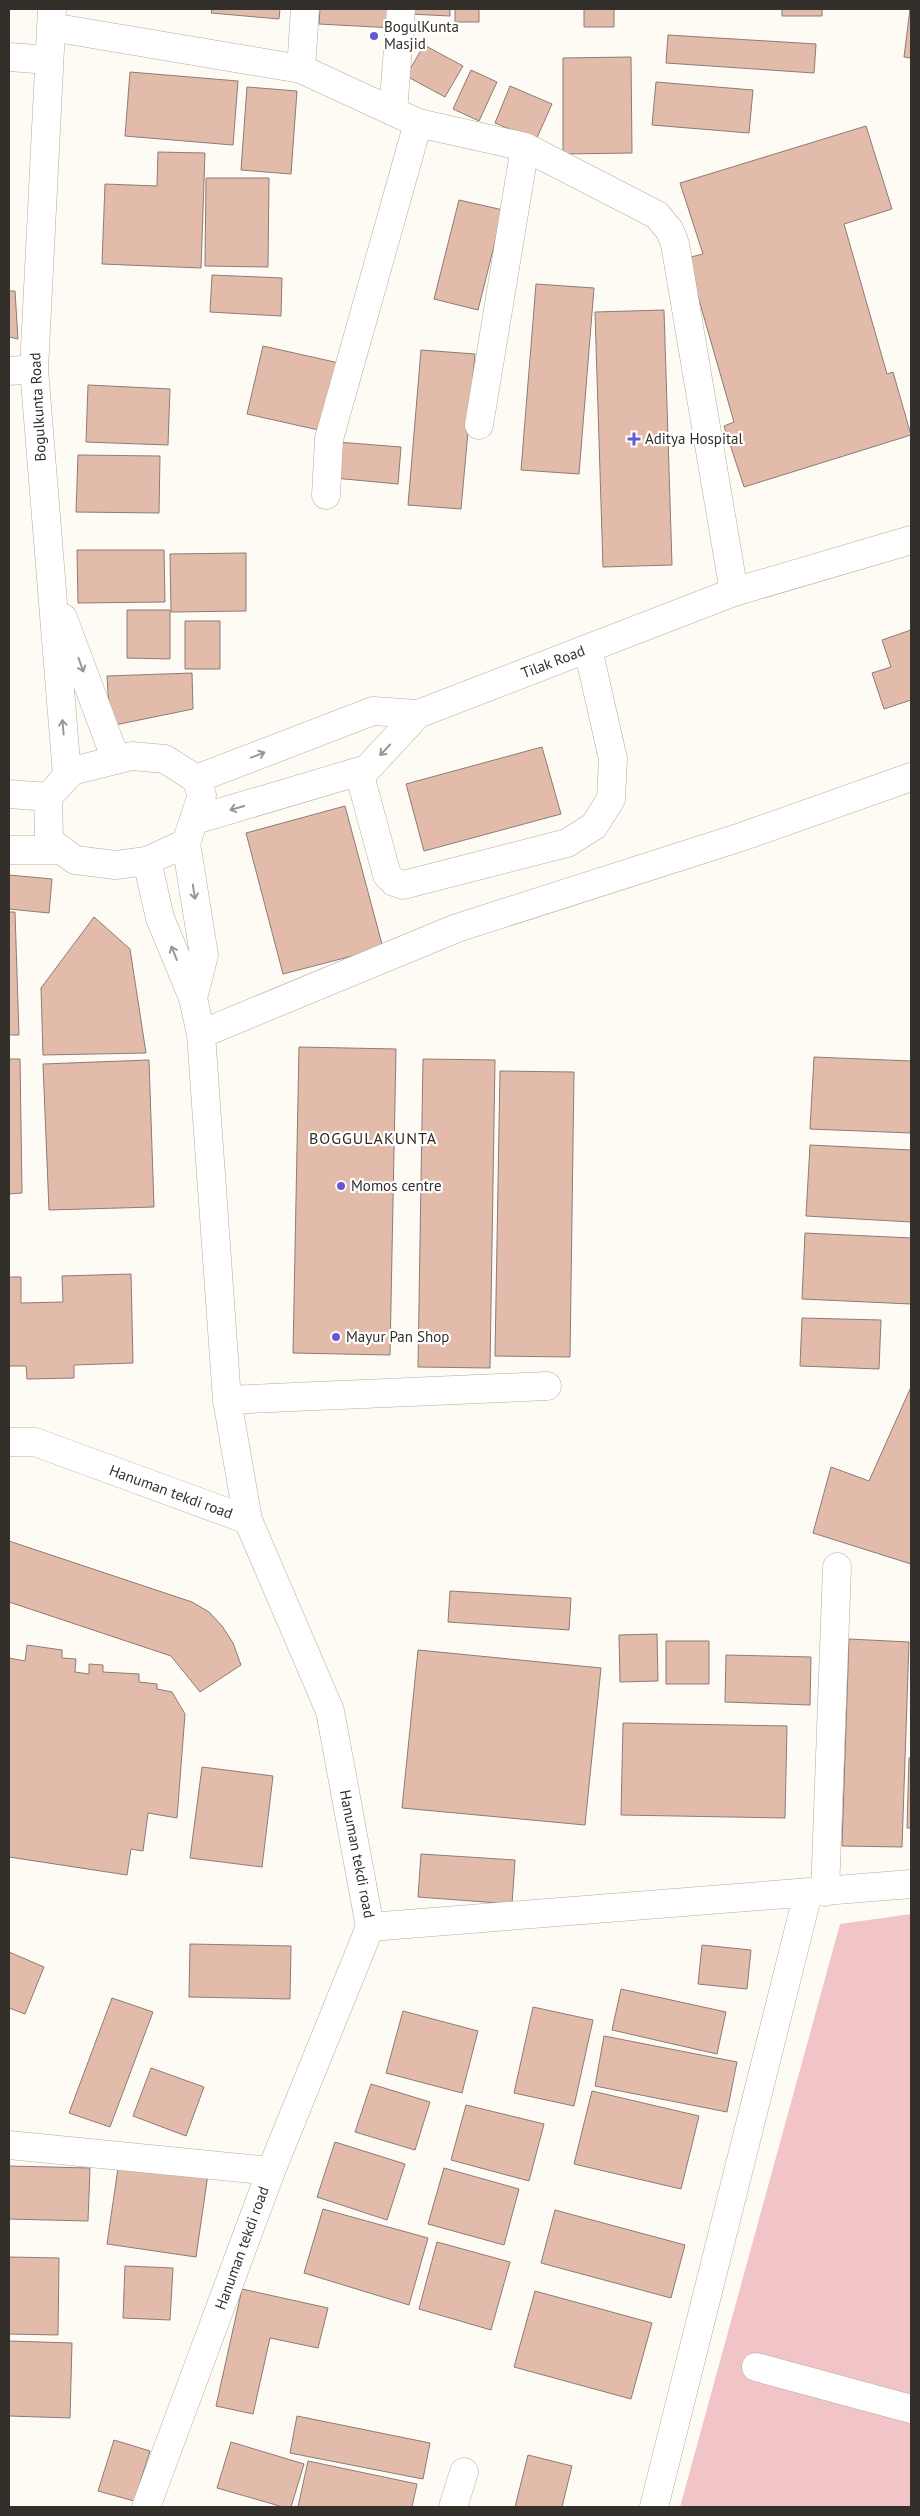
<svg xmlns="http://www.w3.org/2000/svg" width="920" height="2516" viewBox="0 0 920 2516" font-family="'PT Sans',sans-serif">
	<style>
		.green { fill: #f1c5c8 }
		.building { fill: #e3bbab; stroke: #8c7c76 }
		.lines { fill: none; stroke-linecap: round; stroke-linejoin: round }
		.minor-casing { stroke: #b5ab9e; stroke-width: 29 }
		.major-casing { stroke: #b5ab9e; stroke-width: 29 }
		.minor { stroke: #fff; stroke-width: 28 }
		.major { stroke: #fff; stroke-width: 28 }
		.oneway { stroke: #999794 }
		.poi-dot { fill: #6459d2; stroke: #fff; stroke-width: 2 }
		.labels { text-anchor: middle; stroke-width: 4.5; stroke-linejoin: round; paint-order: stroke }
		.poi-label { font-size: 15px; fill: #332f2a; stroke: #fff; text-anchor: start }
		.street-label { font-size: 15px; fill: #332f2a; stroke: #fff }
		.neighbourhood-label { font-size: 16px; letter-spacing: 1px; fill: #322a1f; stroke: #fff }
	</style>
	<rect width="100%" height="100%" fill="#fefaf4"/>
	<!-- green -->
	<path class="green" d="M911,1914v593h-231l160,-583z"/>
	<!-- building -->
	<path class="building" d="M212,9h68l-1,10 -68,-6z
		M320,9h75l-1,19 -75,-4z
		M410,9h40v7l-41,-2z
		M455,9h24v13h-24z
		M584,9h30v18h-30z
		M782,9h40v7h-40z
		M910,9h1v49l-7,-1z
		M668,35l148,9 -2,29 -148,-10z
		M424,45l39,21 -18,31 -39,-21z
		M631,57l1,96 -69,1v-96z
		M471,70l26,12 -18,39 -26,-12z
		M130,72l108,9 -5,64 -108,-9z
		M656,82l97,8 -4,43 -97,-8z
		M510,86l42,18 -16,36 -41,-17z
		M247,87l50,4 -6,83 -50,-4z
		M866,126l26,83 -48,15 43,150 6,-2 18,63 -167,52 -20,-61 10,-4 -47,-164 16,-4 -23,-71z
		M158,152l47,1 -4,115 -99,-4 3,-80 52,2z
		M206,178h63l-1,89 -63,-1z
		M459,200l44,10 -25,100 -44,-11z
		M212,275l70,3 -1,38 -71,-4z
		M536,284l58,4 -15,186 -58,-4z
		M9,291h6l3,48 -9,-2z
		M664,310l8,255 -69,2 -8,-255z
		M263,346l76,17 -16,68 -76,-17z
		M421,350l54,4 -14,155 -53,-4z
		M88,385l82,4 -2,56 -82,-3z
		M337,442l64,5 -3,37 -64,-6z
		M78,455l82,1 -1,57 -83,-1z
		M77,550h87l1,52 -87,1z
		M246,553v58l-75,1 -1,-58z
		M127,610h43v49l-43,-1z
		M185,621h35v48h-35z
		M911,630v70l-27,9 -12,-36 19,-6 -9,-27z
		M192,673l1,36 -83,17 -3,-50z
		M542,747l19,67 -137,37 -18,-67z
		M345,806l38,142 -100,26 -37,-141z
		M9,875l43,4 -3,34 -40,-4z
		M9,912h6l4,123h-10z
		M94,917l36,32 16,104 -103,2 -2,-67z
		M299,1047l97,2 -6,306 -97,-2z
		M814,1057l97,4v72l-101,-4z
		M9,1059h11l2,134 -13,1z
		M423,1059l72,1 -5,308 -72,-1z
		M149,1060l5,147 -105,3 -6,-146z
		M500,1071l74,1 -4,285 -75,-1z
		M810,1145l101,5v72l-105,-6z
		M805,1233l106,5v66l-109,-5z
		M131,1274l2,89 -59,2v13l-47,1 -1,-13h-17v-89h12v26l42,-1 -1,-26z
		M802,1318l79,2 -2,49 -79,-3z
		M911,1387v177l-98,-31 18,-66 38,14z
		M9,1541l183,61 17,10 13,14 11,17 8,22 -41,27 -29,-36 -162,-54z
		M450,1591l121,7 -2,32 -121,-8z
		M657,1634l1,47 -38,1 -1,-47z
		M849,1639l60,3 -7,205 -60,-1z
		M666,1641h43v43h-43z
		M27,1645l35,5v8l14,1 -1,13 14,2v-10l14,1v7l36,2v8l18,2v5l15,3 13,22 -8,104 -29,-5 -5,38 -12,-2 -4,26 -118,-18v-199l16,3z
		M418,1650l183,18 -16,157 -183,-17z
		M726,1655l85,2 -1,48 -85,-3z
		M623,1723l164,3 -2,92 -164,-3z
		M909,1758h2v70h-4z
		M202,1767l71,9 -11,91 -72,-9z
		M421,1854l94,6 -3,44 -94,-7z
		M190,1944l101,2 -1,53 -101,-2z
		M702,1945l49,5 -4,39 -49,-5z
		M9,1952l35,15 -19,47 -16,-6z
		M621,1989l105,23 -9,42 -105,-24z
		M112,1998l41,14 -43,115 -41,-14z
		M533,2007l60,13 -19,86 -60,-13z
		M403,2011l75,20 -16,62 -76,-20z
		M604,2036l133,26 -10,50 -132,-26z
		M151,2068l53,19 -18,49 -53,-20z
		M371,2084l59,18 -15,48 -60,-18z
		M592,2091l107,25 -18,73 -107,-25z
		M466,2105l78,19 -15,57 -78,-21z
		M335,2142l70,22 -18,56 -70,-23z
		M119,2161l89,13 -12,83 -89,-13z
		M9,2166l81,2 -2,53 -79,-2z
		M444,2168l75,21 -15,56 -76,-21z
		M323,2209l105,29 -19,67 -105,-32z
		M555,2210l130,35 -14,53 -130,-35z
		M437,2242l73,20 -19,68 -72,-21z
		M9,2257l50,1 -1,77 -49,-1z
		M125,2266l48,2 -3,52 -47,-2z
		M242,2289l86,19 -10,40 -48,-10 -17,76 -37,-8z
		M535,2291l117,32 -21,76 -117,-32z
		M9,2341l63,2 -2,75 -61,-2z
		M297,2416l133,27 -7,36 -133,-26z
		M114,2440l36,11 -16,50 -36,-10z
		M231,2442l73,22 -13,43h-8l-66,-19z
		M528,2455l44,11 -10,41h-47z
		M308,2461l109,23 -5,23h-114z"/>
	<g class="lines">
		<!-- minor casing -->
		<g class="minor-casing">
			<path id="minor" d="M52,9l-18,360 33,406
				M51,27l250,42 117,54 107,24 132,68 13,16 5,13 59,348
				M9,57l40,3
				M301,69l4,-60
				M393,112l8,-103
				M9,371l25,-2
				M479,425l46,-278
				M326,495l3,-56 89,-316
				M63,618l53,142
				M359,772l28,103 7,7 9,3 164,-42 27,-17 17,-27 2,-40 -25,-110
				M186,843l18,112 -11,43
				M201,1034l256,-106 284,-91 170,-60
				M227,1400l320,-14
				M9,1442h26l213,78
				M825,1892l12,-325
				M370,1927l541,-43
				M9,2145l262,26
				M756,2367l155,42
				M146,2507l125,-336 99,-244 -40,-216 -82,-191 -21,-120 -26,-366 -8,-36 -33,-80 -13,-57
				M453,2507l11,-35
				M654,2507l154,-614"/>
		</g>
		<!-- major casing -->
		<g class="major-casing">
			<path id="major" d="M132,756l33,3 31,20 6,16 -16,48 -39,18 -32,4 -40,-5 -26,-19 -1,-44 24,-26z
				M196,779l177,-68 45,3 316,-122 177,-52
				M9,794l39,3
				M195,820l172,-51 51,-55
				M9,850h53"/>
		</g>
		<!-- minor -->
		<use href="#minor" class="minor"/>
		<!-- major -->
		<use href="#major" class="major"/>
	</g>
	<!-- one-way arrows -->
	<defs><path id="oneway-shaft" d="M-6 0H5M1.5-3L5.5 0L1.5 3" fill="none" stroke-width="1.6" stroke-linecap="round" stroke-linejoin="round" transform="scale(1.25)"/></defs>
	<g class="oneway">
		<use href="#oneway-shaft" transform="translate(81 665) rotate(70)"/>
		<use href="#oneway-shaft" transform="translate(63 727) rotate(-95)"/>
		<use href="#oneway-shaft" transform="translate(385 750) rotate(133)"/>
		<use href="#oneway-shaft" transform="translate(258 755) rotate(-21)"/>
		<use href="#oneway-shaft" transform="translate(237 808) rotate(164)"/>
		<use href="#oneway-shaft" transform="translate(194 892) rotate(81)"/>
		<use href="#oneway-shaft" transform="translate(174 953) rotate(-112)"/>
	</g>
	<!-- markers -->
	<g class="poi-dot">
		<circle cx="374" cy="36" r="5"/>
		<path d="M631.5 431.5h5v5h5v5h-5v5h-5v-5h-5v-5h5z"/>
		<circle cx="341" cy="1186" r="5"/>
		<circle cx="336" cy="1337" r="5"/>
	</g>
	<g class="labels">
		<!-- poi labels -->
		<g class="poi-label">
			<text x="384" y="32">BogulKunta<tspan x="384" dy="17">Masjid</tspan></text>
			<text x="645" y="444">Aditya Hospital</text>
			<text x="351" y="1191">Momos centre</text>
			<text x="346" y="1342">Mayur Pan Shop</text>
		</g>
		<!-- street labels -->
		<g class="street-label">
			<text transform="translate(38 407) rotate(-93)" y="5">Bogulkunta Road</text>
			<text transform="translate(553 662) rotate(-21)" y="5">Tilak Road</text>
			<text transform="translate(171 1492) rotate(20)" y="5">Hanuman tekdi road</text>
			<text transform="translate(357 1854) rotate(79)" y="5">Hanuman tekdi road</text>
			<text transform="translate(242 2248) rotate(-70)" y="5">Hanuman tekdi road</text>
		</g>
		<!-- neighbourhood labels -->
		<g class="neighbourhood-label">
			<text x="373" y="1144">BOGGULAKUNTA</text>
		</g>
	</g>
	<!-- border -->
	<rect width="920" height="2516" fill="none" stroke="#332f2a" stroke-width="20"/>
</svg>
